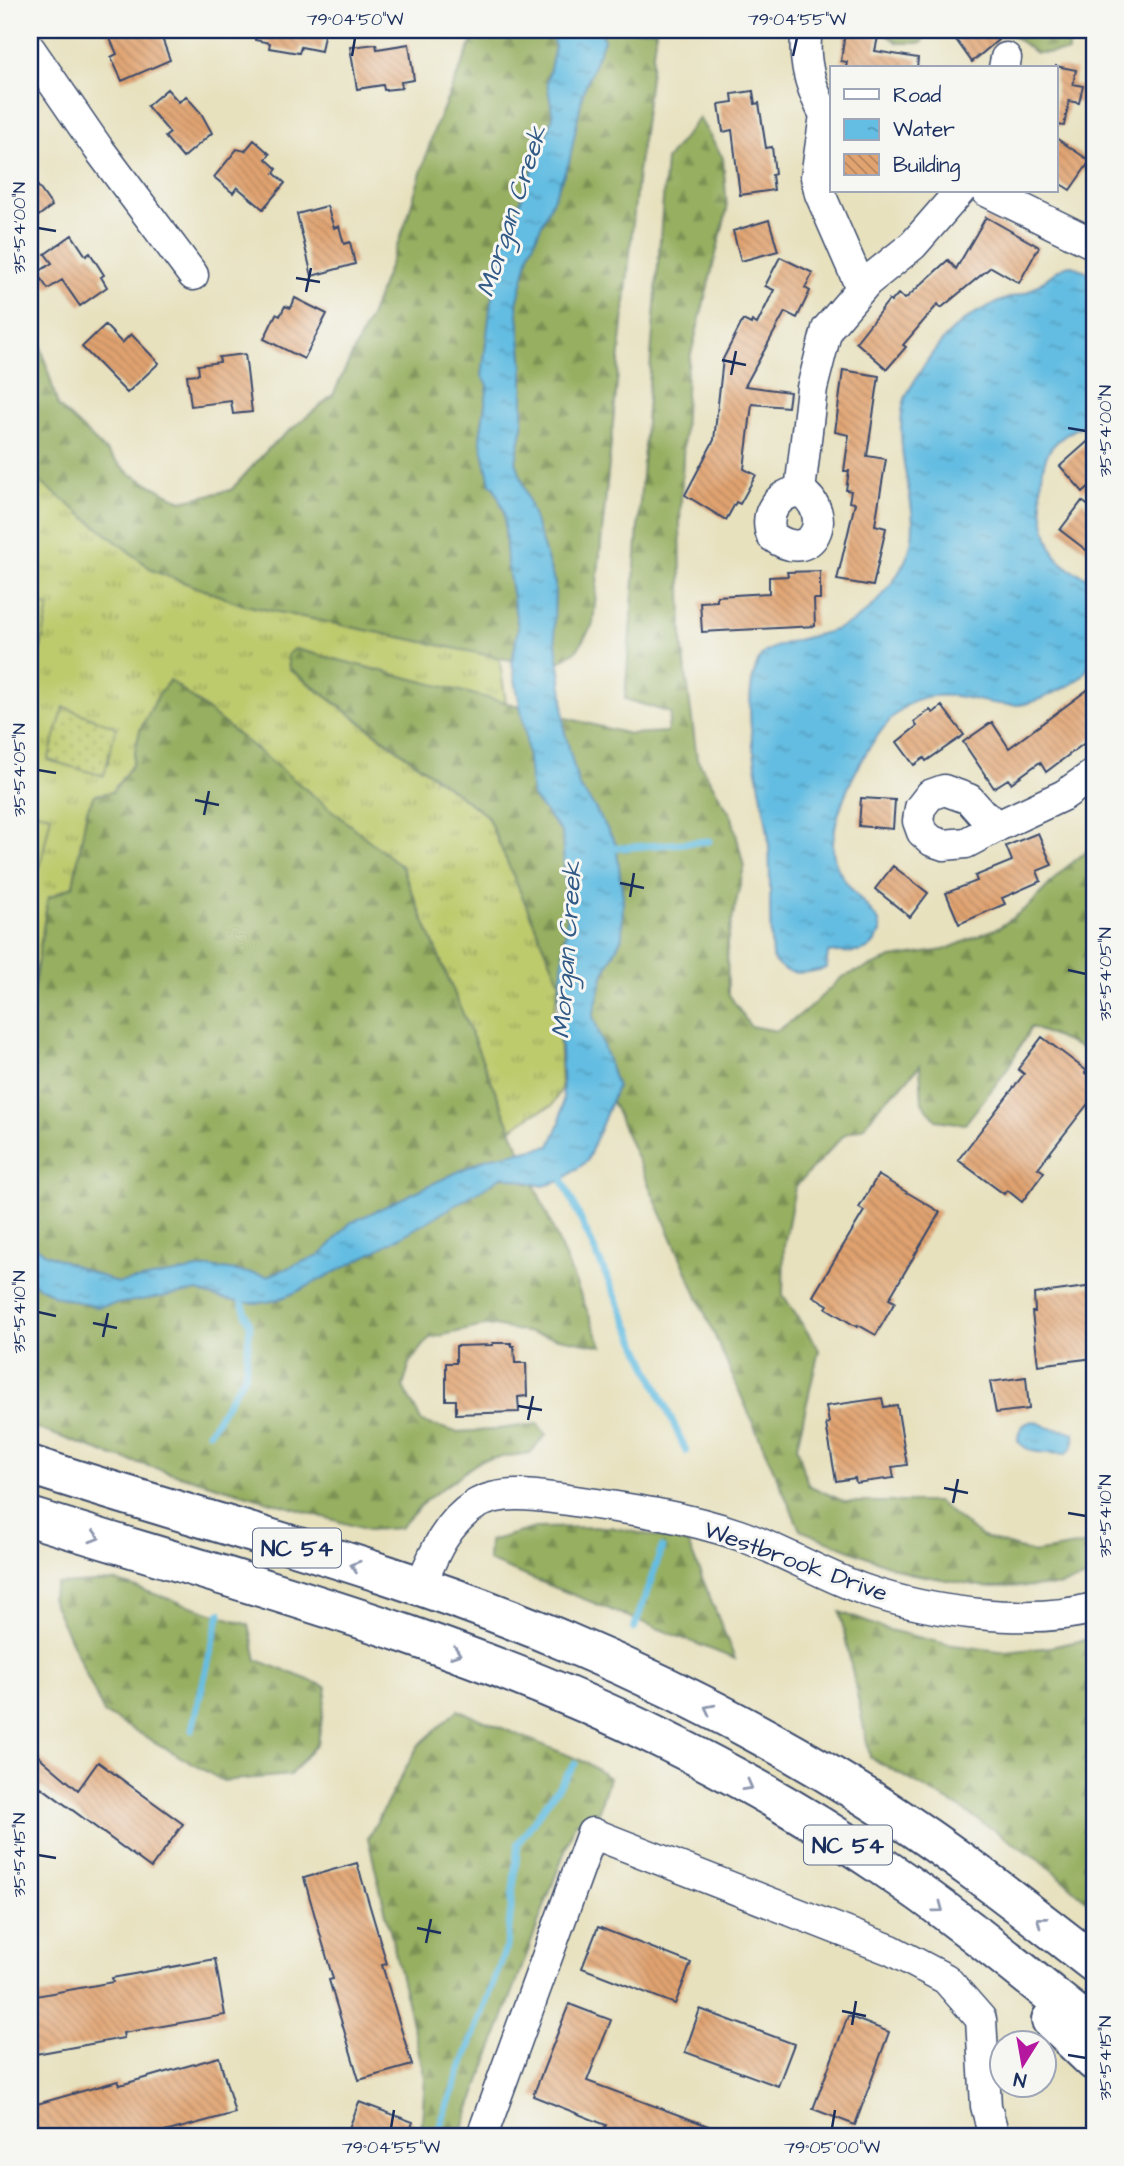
<svg xmlns="http://www.w3.org/2000/svg" width="1124" height="2166" viewBox="0 0 1124 2166" font-family="'Architects Daughter',sans-serif">
	<style>
		.grass { fill: url(#grass-tufts); stroke: #6c7d66; stroke-width: 2 }
		.forest { fill: url(#forest-firs); stroke: #586f5f; stroke-width: 2 }
		.park { fill: url(#park-dots); stroke: #6c7d66; stroke-width: 2 }
		.pitch { fill: #becb6d; stroke: #6c7d66; stroke-width: 2 }
		.water { fill: url(#water-ripples); stroke: #4076a0; stroke-width: 2 }
		.lines { fill: none; stroke-linecap: round; stroke-linejoin: round }
		.stream { stroke: #64bde2; stroke-width: 7 }
		.building { fill: url(#building-back-hatch) }
		.minor-casing { stroke: #3a4a6c; stroke-width: 33 }
		.highway-casing { stroke: #3a4a6c; stroke-width: 42 }
		.minor { stroke: #fff; stroke-width: 30 }
		.highway { stroke: #fff; stroke-width: 38 }
		.oneway { stroke: #8d97ae }
		.ticks { fill: none; stroke: #1b2f5e; stroke-width: 2.5 }
		.labels { text-anchor: middle; stroke-width: 6; stroke-linejoin: round; paint-order: stroke }
		.shield { fill: #f6f6f2; stroke: #5d6b8a; stroke-width: 2 }
		.shield-label { font-size: 23px; font-weight: bold; fill: #1b2f5e }
		.street-label { font-size: 24px; fill: #1b2f5e; stroke: #f6f6f2 }
		.water-label { font-size: 26px; font-style: italic; fill: #315a86; stroke: #f6f6f2 }
		.neatline { fill: none; stroke: #1b2f5e; stroke-width: 2.5 }
		.ticks-label { font-size: 18px; text-anchor: middle; fill: #1b2f5e }
	</style>
	<defs>
		<pattern id="grass-tufts" width="24" height="20" patternUnits="userSpaceOnUse" patternTransform="scale(1.75)"><rect width="24" height="20" fill="#becb6d"/><path d="M3 7l-1-3M5 7V3M7 7l1-3M15 17l-1-3M17 17v-4M19 17l1-3" fill="none" stroke="#9aa55d"/></pattern>
		<pattern id="forest-firs" width="22" height="20" patternUnits="userSpaceOnUse" patternTransform="scale(1.75)"><rect width="22" height="20" fill="#96af60"/><path d="M5 1l3.5 6h-7zM16 11l3.5 6h-7z" fill="#7a8f52"/></pattern>
		<pattern id="park-dots" width="8" height="8" patternUnits="userSpaceOnUse" patternTransform="scale(1.75)"><rect width="8" height="8" fill="#becb6d"/><path d="M2 2h.1M6 6h.1" fill="none" stroke="#9aa55d" stroke-width="1.8" stroke-linecap="round"/></pattern>
		<pattern id="water-ripples" width="26" height="14" patternUnits="userSpaceOnUse" patternTransform="scale(1.75)"><rect width="26" height="14" fill="#64bde2"/><path d="M2 4q2-2 4 0t4 0M15 11q2-2 4 0t4 0" fill="none" stroke="#529aba"/></pattern>
		<pattern id="building-back-hatch" width="6" height="6" patternUnits="userSpaceOnUse" patternTransform="scale(1.75)"><rect width="6" height="6" fill="#e1a370"/><path d="M-1 5l2 2M0 0l6 6M5-1l2 2" fill="none" stroke="#b6855f"/></pattern>
	</defs>
	<rect width="100%" height="100%" fill="#f6f6f2"/>
	<filter id="ink" filterUnits="userSpaceOnUse"><feTurbulence type="fractalNoise" baseFrequency=".0143" numOctaves="2"/><feDisplacementMap in="SourceGraphic" scale="14" xChannelSelector="R" yChannelSelector="G"/><feConvolveMatrix kernelMatrix="1 2 1 2 8 2 1 2 1" color-interpolation-filters="sRGB"/></filter>
	<filter id="wash" filterUnits="userSpaceOnUse"><feTurbulence type="fractalNoise" baseFrequency=".00686" numOctaves="4" result="noise"/><feDisplacementMap in="SourceGraphic" scale="28" xChannelSelector="R" yChannelSelector="G"/><feGaussianBlur stdDeviation="1.57" result="paint"/><feColorMatrix in="noise" values="0 0 0 0 0 0 0 0 0 0 0 0 0 0 0 0 0 1.4 0 .05"/><feComposite in="paint" operator="in"/></filter>
	<g filter="url(#wash)">
		<rect width="100%" height="100%" fill="#e7e1be"/>
		<!-- grass -->
		<path class="grass" d="M30,474l124,97 90,34 255,52 7,46 -211,-54 -6,20 198,147 73,165 -7,35 6,9 2,64 -9,17 -19,8 -22,15 -110,-263 -241,-174 -20,38 -8,35 -20,27 -25,18 -14,76 -25,12 -18,111z"/>
		<!-- forest -->
		<path class="forest" d="M472,30h184l-18,142 -45,452 -16,26 -27,18 -306,-63 -90,-34 -124,-97v-155l5,6 23,81 72,68 51,27 50,-11 39,-43 63,-52 37,-78 36,-95 28,-92 40,-93z
			M891,30h36l-5,13h-24l-11,-8z
			M1005,30h63v22l-32,1z
			M699,118l24,40 4,52 -40,160 -7,152 2,119 15,118 35,58 12,50 -17,76 1,50 22,33 27,5 30,-21 35,-33 50,-19 52,-8 56,-23 30,-22 32,-34 32,-26v206l-15,-4 -48,-20 -25,44 -41,53 -29,-4 -14,-18 -2,-37 -21,24 -18,15 -17,23 -19,7 -50,53 -11,59 -1,49 36,55 -22,96 11,39 37,17h92l45,35 52,16 60,-10v33l-37,10 -71,1 -78,-14 -108,-43 -313,-714 -198,-148 -2,-13 8,-6 334,85 38,-2 4,-19 -46,-14 41,-539z
			M170,680l231,186 201,480 -114,-21 -58,13 -20,24 -7,25 19,35 34,10 35,-2 47,-6 8,11 -16,18 -49,7 -56,41 -25,27 -32,2 -254,-74 -84,-30v-417l18,-111 25,-12 14,-76 7,-15 18,-3 20,-27 8,-35 20,-38z
			M610,1527l78,16 47,116 -247,-98 1,-20 46,-13z
			M115,1581l134,44 8,35 70,27 -9,55 -28,33 -67,6 -119,-68 -53,-115 6,-14z
			M840,1612l45,17 61,15 61,8 43,-5 44,-9v269l-51,-45 -83,-54 -90,-51z
			M458,1710l129,53 22,15 -11,35 -23,10 -115,313h-39l4,-58 -57,-240 50,-92z"/>
		<!-- park -->
		<path class="park" d="M64,707l52,20 -12,49 -56,-16z"/>
		<!-- pitch -->
		<path class="pitch" d="M1057,30h37v19z
			M30,603l19,4 -19,94z
			M30,811l21,4 -11,52 -10,-2z"/>
		<!-- water -->
		<path class="water" d="M550,30h50l4,10 -21,52 -14,71 -39,88 -13,53 6,64v58l-7,35 39,123 -1,44 9,67 1,34 15,57 16,22 21,36 7,53 -1,40 -18,36 -11,43 24,71 -30,74 -26,20 -18,5 -40,-10c-58,36 -116,71 -178,101 -18,9 -38,22 -59,25 -18,4 -51,-4 -68,-11l-101,16 -42,-11 -25,-15v-39l16,12 72,29 92,-16 58,9 54,-22 28,-31 137,-65 63,-12 10,-23 3,-25 -4,-96 8,-85 -5,-84 -30,-37 -7,-64 -13,-69 6,-35 -11,-65 -3,-52 -10,-24 -4,-3 -10,-47 8,-52 -6,-9 8,-66 10,-56 53,-137 -6,-35 8,-35z
			M1071,265l16,7 7,8v141c-15,6 -31,13 -42,26 -19,21 -11,96 9,115 9,9 22,13 33,19 0,28 8,76 -14,97 -6,6 -15,9 -22,13 -12,6 -27,13 -41,14 -33,2 -58,-16 -95,-7 -42,10 -97,117 -88,159 5,25 31,44 45,65l2,10c-16,31 -31,16 -53,21l-2,15c-19,6 -46,10 -54,-12 -4,-41 0,-81 -4,-122 -6,-47 -24,-105 -16,-152 2,-9 5,-23 12,-29 22,-15 63,-16 90,-32 21,-14 40,-37 51,-60 17,-34 2,-69 -2,-104 -2,-17 -4,-41 2,-58 3,-9 10,-18 15,-27 26,-43 53,-64 102,-78 18,-5 32,-27 49,-29z
			M1033,1421c7,1 10,5 17,7 9,3 15,0 24,5 1,10 -1,15 -8,21 -18,-2 -36,2 -48,-13 0,-11 4,-18 15,-20z"/>
		<g class="lines">
			<!-- stream -->
			<path class="stream" d="M608,849l101,-8
				M559,1172l127,279
				M209,1432l36,-57 5,-50 -11,-31
				M634,1629l28,-81
				M192,1729l28,-116
				M436,2136l71,-190 11,-103 57,-79"/>
		</g>
		<g id="blocks">
			<!-- building -->
			<path class="building" d="M106,30h53l11,30 -48,21 -11,-24 6,-3z
				M256,30h69l-4,21 -20,-4 -2,6 -30,-5 1,-5 -15,-3z
				M949,30h41l8,10 -26,22z
				M845,32l33,5 -3,14 43,7 -1,10h-71l1,-6 -6,-1z
				M376,44l1,5 32,-5 5,36 -13,2 1,6 -18,2 -1,-5 -26,4 -7,-42z
				M1056,66l20,4 -3,14 10,2 -4,17 -10,-2 -5,25 -8,-1z
				M167,89l12,13 7,-6 15,17 11,20 -29,25 -18,-21 5,-4 -23,-27z
				M753,91l2,13 4,-1 7,45 6,-1 3,27 -3,1 2,15 -34,5 -8,-65 -9,2 -4,-28 14,-2 -1,-8z
				M1056,138l34,23 -20,29 -14,-9z
				M254,140l16,14 -4,5 11,10 -3,4 11,10 -22,26 -26,-22 -4,6 -19,-16 23,-28 8,2z
				M30,175l22,31 -22,16z
				M327,206l7,22 5,-2 5,18 6,-2 5,22 -43,12 -15,-62z
				M986,217l53,30 -20,36 -28,-16 -50,41 -3,-4 -35,41 3,2 -19,22 -31,-27 33,-42 2,2 7,-8 7,5 43,-39 8,9z
				M769,220l9,31 -37,10 -8,-30z
				M72,235l14,21 4,-3 14,22 -3,2 6,10 -27,19 -18,-26 -14,9 -11,-16 15,-10 -7,-9z
				M780,257l33,16 -8,15 5,3 -13,27 -12,-6 -40,74 45,6 -2,15 -36,-3 -8,65 12,6 -16,29 -4,-2 -10,18 -41,-25 29,-55 9,-81 20,-39 8,4 1,-3 5,3 17,-34 -9,-4z
				M295,298l32,16 -23,45 -40,-20 12,-25 4,2 5,-10 6,2z
				M105,325l17,18 9,-9 28,29 -32,30 -45,-46z
				M245,354l7,58 -19,2 -2,-13 -40,5 -4,-31 12,-1 -1,-9 22,-3 -1,-5z
				M843,370l36,6 -12,80 19,3 -11,66 11,3 -13,58 -36,-6 18,-77 -6,-1 2,-11 -5,-1 3,-19h-5l5,-36 -14,-3z
				M1094,436v46l-11,10 -23,-26z
				M1082,501l12,9v46l-34,-26z
				M820,571v28h-6l1,27 -113,6 -2,-30 17,-1v-5l52,-3v-16l19,-1 -1,-4z
				M1094,685v51l-48,36 -6,-10 -29,21 -3,-4 -14,9 -31,-46 29,-20 17,26z
				M942,706l22,29 -38,26 -2,-3 -10,7 -17,-23 20,-16 -3,-4 16,-12 3,3z
				M861,798l34,2 -2,29 -34,-3z
				M1038,833l14,32 -15,6 4,10 -39,17 3,6 -46,20 -13,-31 31,-12 -2,-5 37,-15 -6,-15z
				M893,866l35,27 -18,24 -35,-28z
				M1042,1037l45,34 -2,2 9,7v16l-56,72 6,4 -22,30 -15,-12 -3,4 -46,-34 66,-86 -6,-5z
				M878,1175l62,37 -51,87 6,3 -19,33 -18,-10 -1,2 -31,-19 2,-3 -15,-9 51,-85 -5,-3z
				M1094,1286v72l-56,7 -6,-53h3l-1,-18z
				M493,1343h18v3h3l1,17h11l1,33 -9,1 1,15 -63,2v-14h-10v-37h10v-17l37,-1z
				M1026,1377l3,32 -33,4 -6,-31z
				M882,1398l2,9 13,-2 10,60 -15,2 2,11 -38,5 -1,-5 -19,3 -10,-57 3,-1 -3,-17z
				M30,1749l48,41 20,-28 85,62 -32,44 -110,-81 -11,14z
				M357,1863l30,101 -5,1 30,100 -53,15 -30,-100 4,-1 -29,-101z
				M598,1927l93,36 -16,41 -93,-36z
				M215,1959l10,56 -102,18 1,5 -94,17v-58l83,-15 -1,-4z
				M569,2004l42,16 -24,61 143,53v2h-129l5,-11 -73,-29z
				M700,2009l94,35 -16,42 -93,-34z
				M848,2016l41,16 -34,93 -42,-16z
				M219,2057l16,56 -85,23h-120v-30l88,-25 2,4z
				M359,2102l54,20 -5,14h-62z"/>
		</g>
	</g>
	<g filter="url(#ink)">
		<use href="#blocks" fill-opacity="0" stroke="#3a4a6c" stroke-width="2"/>
		<g class="lines">
			<!-- minor casing -->
			<g class="minor-casing">
				<path id="minor" d="M807,30c-5,30 4,59 18,85l7,3
					M30,49l68,99 95,127
					M1004,68l2,-10
					M825,115l-9,62 4,17 41,94
					M986,191l108,53
					M800,491l12,-103 15,-59 40,-47 46,-37 47,-54
					M800,491c36,23 13,76 -28,45 -9,-23 6,-42 28,-45z
					M1000,825l-16,-9 -15,-17 -25,-9 -14,5 -10,13 -2,13 4,11 10,9 12,4 22,-2 34,-18 64,-30 30,-21
					M420,1587c13,-31 25,-63 55,-82 26,-16 64,-9 93,-5 57,8 116,16 171,35 43,15 83,40 126,55 63,22 165,36 229,18
					M482,2136l110,-303 299,117 55,29 35,40 5,87 8,30"/>
			</g>
			<!-- highway casing -->
			<g class="highway-casing">
				<path id="highway" d="M30,1465c178,58 364,103 537,177 98,41 195,91 286,147 85,52 163,113 241,174
					M30,1517c213,66 432,123 632,222 75,37 149,79 218,126 75,50 144,108 214,164
					M1051,2020l43,41"/>
			</g>
			<!-- minor -->
			<use href="#minor" class="minor"/>
			<!-- highway -->
			<use href="#highway" class="highway"/>
		</g>
		<!-- one-way arrows -->
		<defs><path id="oneway-chevron" d="M-2-3.5L2.5 0L-2 3.5" fill="none" stroke-width="1.6" stroke-linecap="round" stroke-linejoin="round" transform="scale(1.75)"/></defs>
		<g class="oneway">
			<use href="#oneway-chevron" transform="translate(95 1537) rotate(17)"/>
			<use href="#oneway-chevron" transform="translate(355 1566) rotate(-162)"/>
			<use href="#oneway-chevron" transform="translate(456 1653) rotate(19)"/>
			<use href="#oneway-chevron" transform="translate(709 1709) rotate(-153)"/>
			<use href="#oneway-chevron" transform="translate(748 1786) rotate(29)"/>
			<use href="#oneway-chevron" transform="translate(939 1908) rotate(37)"/>
			<use href="#oneway-chevron" transform="translate(1041 1921) rotate(-142)"/>
		</g>
	</g>
	<!-- ticks -->
	<path class="ticks" d="M352,56l3,-18M793,56l4,-18M38,228l18,3M296,278l24,4M306,292l5,-24M722,360l24,5M731,375l5,-24M1068,428l18,3M38,770l18,3M195,800l24,5M204,815l5,-24M620,883l24,5M630,897l4,-24M1068,970l18,4M38,1312l18,4M93,1323l24,5M103,1337l5,-24M518,1406l24,4M528,1420l5,-24M944,1488l24,5M953,1503l5,-24M1068,1513l18,3M38,1855l18,3M417,1928l24,5M426,1943l5,-24M842,2011l24,5M852,2025l4,-24M1068,2055l18,3M391,2128l3,-18M832,2128l3,-18"/>
	<g class="labels">
		<!-- shield labels -->
		<g class="shield">
			<rect x="253" y="1528.5" width="88" height="39" rx="5"/>
			<rect x="804" y="1825.5" width="88" height="39" rx="5"/>
		</g>
		<g class="shield-label">
			<text x="297" y="1556">NC 54</text>
			<text x="848" y="1853">NC 54</text>
		</g>
		<!-- street labels -->
		<g class="street-label">
			<text transform="translate(796 1561) rotate(20)" y="8">Westbrook Drive</text>
		</g>
		<!-- water labels -->
		<g class="water-label">
			<text transform="translate(511 211) rotate(-72)" y="9">Morgan Creek</text>
			<text transform="translate(566 950) rotate(-86)" y="9">Morgan Creek</text>
		</g>
	</g>
	<!-- margin -->
	<rect width="1124" height="2166" fill="none" stroke="#f6f6f2" stroke-width="77"/>
	<!-- legend -->
	<rect x="830" y="66" width="228" height="126" fill="#f6f6f2" stroke="#9ea6b7" stroke-width="2"/>
	<rect x="844" y="89" width="35" height="10" fill="#ffffff" stroke="#9ea6b7" stroke-width="2"/>
	<text x="893" y="102" font-size="21" fill="#1b2f5e">Road</text>
	<rect x="844" y="119" width="35" height="21" fill="url(#water-ripples)" stroke="#9ea6b7" stroke-width="2"/>
	<text x="893" y="136" font-size="21" fill="#1b2f5e">Water</text>
	<rect x="844" y="154" width="35" height="21" fill="url(#building-back-hatch)" stroke="#9ea6b7" stroke-width="2"/>
	<text x="893" y="172" font-size="21" fill="#1b2f5e">Building</text>
	<!-- north arrow -->
	<g transform="translate(1023 2064) rotate(191)"><circle r="33" fill="#f6f6f2" stroke="#9ea6b7" stroke-width="2"/>
	<path d="M0-5L12 26L0 18L-12 26Z" fill="#b5179e"/>
	<text y="-10" font-size="19" font-weight="bold" text-anchor="middle" fill="#1b2f5e">N</text>
	</g>
	<rect x="38" y="38" width="1048" height="2090" class="neatline"/>
	<g class="ticks-label">
		<text x="355" y="25">79°04'50"W</text>
		<text x="797" y="25">79°04'55"W</text>
		<text transform="translate(19 228) rotate(-90)" y="6">35°54'00"N</text>
		<text transform="translate(1105 431) rotate(-90)" y="6">35°54'00"N</text>
		<text transform="translate(19 770) rotate(-90)" y="6">35°54'05"N</text>
		<text transform="translate(1105 974) rotate(-90)" y="6">35°54'05"N</text>
		<text transform="translate(19 1312) rotate(-90)" y="6">35°54'10"N</text>
		<text transform="translate(1105 1516) rotate(-90)" y="6">35°54'10"N</text>
		<text transform="translate(19 1855) rotate(-90)" y="6">35°54'15"N</text>
		<text transform="translate(1105 2058) rotate(-90)" y="6">35°54'15"N</text>
		<text x="391" y="2153">79°04'55"W</text>
		<text x="832" y="2153">79°05'00"W</text>
	</g>
</svg>
